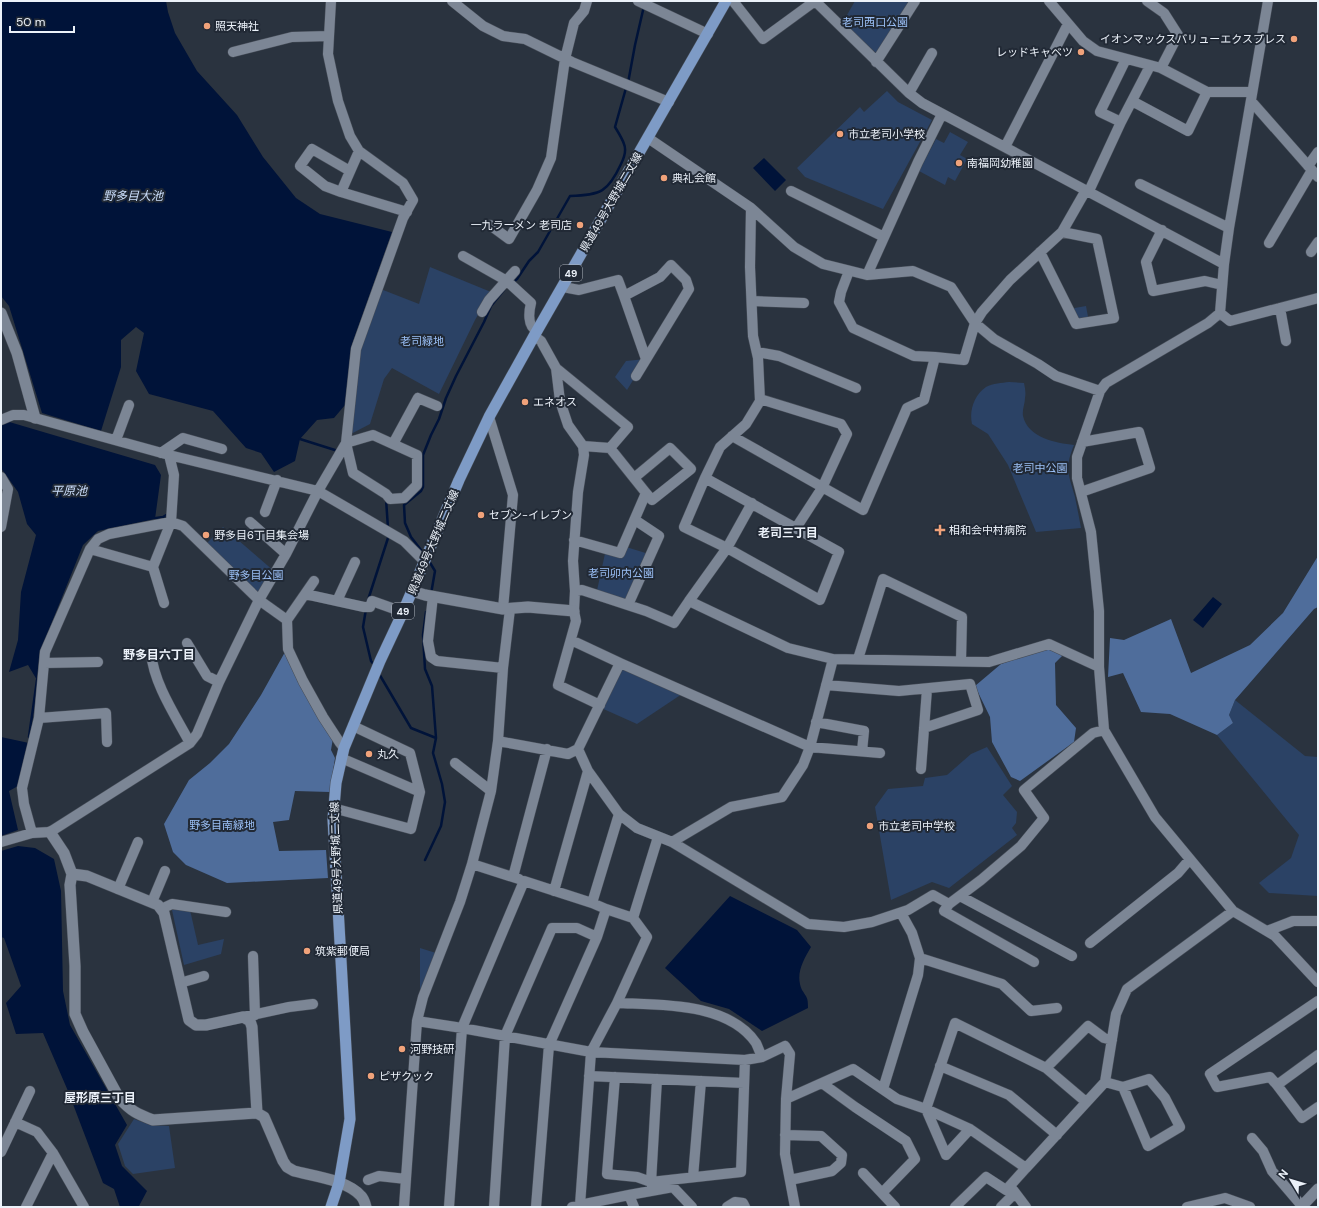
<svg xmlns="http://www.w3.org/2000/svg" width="1319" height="1208" viewBox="0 0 1319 1208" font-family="'DM Sans','Noto Sans JP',sans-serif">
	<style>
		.green { fill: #2b4265 }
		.forest { fill: #4f6d9b }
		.water { fill: #001339 }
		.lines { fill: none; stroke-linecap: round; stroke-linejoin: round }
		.stream { stroke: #001339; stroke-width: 2.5 }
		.minor-casing { stroke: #474e59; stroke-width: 11 }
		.tertiary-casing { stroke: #474e59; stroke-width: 12 }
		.primary-casing { stroke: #474e59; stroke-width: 12 }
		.minor { stroke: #7c8695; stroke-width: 10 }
		.tertiary { stroke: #7c8695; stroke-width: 11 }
		.primary { stroke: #7e9bc6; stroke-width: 11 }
		.poi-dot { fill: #f0a27a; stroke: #212935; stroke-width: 1.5 }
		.labels { text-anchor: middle; stroke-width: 4; stroke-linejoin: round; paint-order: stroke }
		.shield { fill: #212935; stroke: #aeb5be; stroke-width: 1 }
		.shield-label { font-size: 10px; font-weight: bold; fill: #ebf1f9 }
		.park-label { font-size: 11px; fill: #9bc0f7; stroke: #212935 }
		.poi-label { font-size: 11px; fill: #ebf1f9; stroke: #212935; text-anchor: start }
		.street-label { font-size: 11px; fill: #ebf1f9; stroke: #212935 }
		.water-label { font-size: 12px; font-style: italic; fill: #cbdefb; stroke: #212935 }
		.neighbourhood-label { font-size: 12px; font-weight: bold; fill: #ebf1f9; stroke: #212935 }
	</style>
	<rect width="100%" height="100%" fill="#2a333f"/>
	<!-- green -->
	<path class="green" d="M855,1h51l6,4 -34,50 -35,-33z
		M887,91l11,11 34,18 -49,89 -78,-32 -8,-9 63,-61 4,5z
		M950,132l18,10 -8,13 7,4 -12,22 -7,-4 -3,8 -26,-14 17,-32 8,4z
		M430,267l61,25 -16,28 -36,74 -47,-26 -8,11 -14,45 -23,12 9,-87 22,-61 41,16z
		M1086,306l3,16 -13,2 -7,-15z
		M646,359l-19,31 -12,-13 11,-16z
		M1009,382l15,1c1,5 2,10 1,15 0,6 -3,11 -2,18 5,22 33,27 51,29 -10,24 -5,30 1,52 2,10 4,20 6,31l-45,4 -28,-67 -20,-31 -16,-10c-3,-13 2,-29 14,-37 7,-4 16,-4 23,-5z
		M223,527l52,45 -16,28 -55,-54z
		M623,546l29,9 -24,50 -32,-10 10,-46 14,3z
		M620,663l65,29 -48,32 -38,-17z
		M1235,700l70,56 13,1v139l-49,-3 -10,-10 32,-25 8,-23 -82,-100 16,-12 -4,-8z
		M987,747l25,39 -9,9 14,17 -1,11 -4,5 5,7 -68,53 -17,-6 -41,18 -16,-93 13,-18 35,-3 2,-8 22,-3 24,-21z
		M172,910h18l8,35 26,-6 -3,15 -37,11z
		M420,948l16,5 -16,43z
		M134,1119l16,6 19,1 6,42 -42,6 -8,-8 -7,-22z"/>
	<!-- forest -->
	<path class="forest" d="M1318,556v51l-4,2 -79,91 -6,15 4,8 -16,12 -47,-21 -29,-2 -18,-39 -15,4 2,-39 14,2 47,-21 20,54 59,-28 33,-32z
		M1049,647l15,7 -9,9 1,42 20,23 -2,14 -54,39 -9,-4 -19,-35 -2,-25 -15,-31 26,-22z
		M285,652l48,86 -2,12 4,8 -5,34 -35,-1 -6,29 -16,2 6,29 47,-1 2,28 -101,5 -41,-18 -13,-13 -9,-28 25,-44 21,-17 19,-19 32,-49z"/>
	<!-- water -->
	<path class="water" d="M1,1h165l2,11 7,21 22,38 40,44 26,42 33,41 24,16 72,18 -40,112 -7,61 -11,13 -17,2 -17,19 -5,22 -21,11 -13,-19 -15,-5 -33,-37 -64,-17 -13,-23 8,-38 -8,-6 -15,13v27l-20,64 -59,-18 -33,-107 -8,-10z
		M764,158l22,22 -11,11 -22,-23z
		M6,421l149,44 6,10 -6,44 -57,12 -15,14 -43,107 -3,28 -9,-15 -19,7 9,-32 3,-48 15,-57 -9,-11 -9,-32 -17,-24v-42z
		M1213,597l9,7 -19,24 -10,-8z
		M1,737l28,6 -11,43 -9,5 9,39 -17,6z
		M18,846l17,2 19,11 7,32 2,100 7,34 57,100 -12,20 7,21 25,25 -8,15 -2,1h-17l-6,-18 -11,-6 -35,-92 -25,-58 -27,1 -10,-31 15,-17 -17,-48 -3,-1v-86z
		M730,896l67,34 14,17c-8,14 -16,27 -9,43 5,8 6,7 6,18l-46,23 -33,-22 -28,-8 -36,-33z"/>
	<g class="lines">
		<!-- stream -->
		<path class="stream" d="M628,83l7,-38 9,-39
			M512,283l5,-4 12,-18 9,-9 32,-56c31,-1 38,-4 51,-32 3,-6 6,-13 3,-20 -2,-6 -6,-12 -9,-17l11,-39
			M300,439l38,12
			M386,499l2,29
			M156,518l7,-1 5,-3
			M424,554l-13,-17 -6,-14 -1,-18 17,-14 2,-4v-32l8,-20 8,-16 7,-21 10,-22 28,-54 7,-16 13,-16
			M429,561l6,10 -4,23
			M367,603l21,-65v-3
			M366,609l-3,18 8,34 4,5
			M378,672l33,56 25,10
			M29,737l8,-57
			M425,860l16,-34 4,-24 -3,-18 -9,-31 3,-15 -4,-52 -7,-17 -2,-34 3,-23"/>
		<!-- minor casing -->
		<g class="minor-casing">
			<path id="minor" d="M452,1l31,25 20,10 22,3 47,23 97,40
				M638,1l70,33
				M733,1l30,38 52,-38
				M815,1l94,92 13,10 302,161
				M1049,1l34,40 14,10 64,17 46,24h45
				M1147,1l17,12 14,22 -17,33
				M233,52l59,-15 37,-1
				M876,62l39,-61
				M909,93l23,-40
				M1132,101l56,30 19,-39
				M1251,101l67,76
				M1121,122l-21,-10 26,-53
				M648,138l103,70 43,39 29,17 44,11 46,-4 38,16 24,36 19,16 44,25 18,12 44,15 6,-8 102,-60 12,-10 4,-49 5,-36 39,-227
				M1005,147l63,-123
				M1308,166l10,-14
				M350,171l-38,-22 -12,17 25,20 16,6 18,-41
				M1140,184l89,44
				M791,191l93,46
				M1089,191l32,-69 29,-56
				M341,192l66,20
				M490,225l19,14 28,-49 14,-32 14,-99 9,-36 10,-12 3,-10
				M1162,230l-16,32 7,29 52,-10 17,4
				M1269,243l43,-73
				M1040,252l36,72 38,-6 -17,-79 -35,-7
				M1311,252l7,-10
				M463,256l44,25 24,22c-2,8 -4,23 6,28
				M849,271l-8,21 -2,10 14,26 61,28 21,1
				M867,275l51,-113 24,-48
				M563,287l16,3 39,-10 6,16 36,-19 11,-12 15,15 3,9 -53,87
				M624,296l22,63
				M752,301l52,2
				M1280,308l6,33
				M482,312l7,-12 26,-29
				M1220,313l10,8 88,-23
				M534,336l7,5 15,27 4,33 8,24 15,21 1,9 -6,37 -5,69 2,30 -1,20 2,10 -18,64 42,20
				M757,352l22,4 77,32
				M556,368l72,59 -18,21 -27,-2
				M760,399l81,25 6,10 -25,54 -26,40
				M489,417l24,78 -10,114
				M1,420l12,-5h11l145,40 149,36 86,50 20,20
				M732,436l131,74 44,-102 17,-8 11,-43 29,3 11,-37 7,-11 28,-32 52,-48 24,-42
				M116,440l13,-35
				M393,444l25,-46 19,8
				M610,448l36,45 6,7 39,-31 -21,-21 -36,30
				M161,453l22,-15 39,11
				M1,477l7,12 -7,38
				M705,478l134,74 -19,48 -93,-52 -43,-21z
				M705,478l15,-31 26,-23 14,-23 -2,-43 -5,-22 -3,-69 1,-59
				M1081,492l69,-24 -11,-36 -57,10
				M752,503l-25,45 -38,53 99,47 45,11
				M265,512l12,-32
				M250,522l36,32
				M574,540l46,13 26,-60
				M90,549l63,18
				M575,591l7,-1 64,21 28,12 15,-22
				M305,594l9,-13
				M433,596l-5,45 3,16 6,4 66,7
				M337,601l18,-39
				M164,603l-11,-36 18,-45 3,-47 -5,-20
				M628,605l31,-69 -24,-16
				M287,620l1,29 15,32 20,36 17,26 4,5
				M187,643l20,33 12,6
				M151,653c3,31 24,62 39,90
				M858,659l25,-80 79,38 -1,44
				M44,663l54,-1
				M620,663l190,84 70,6
				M1099,667l5,63 51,87 78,94 42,25 43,46
				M826,685l73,6 71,-7 8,26 -54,18
				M39,718l67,-5 1,29
				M816,722l48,9 -2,20
				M498,741l70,13 10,-5
				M341,758l79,34
				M455,763l36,28
				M921,769l6,-80
				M333,808l78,21 9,-37 -10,-39 -57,-27
				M619,814l18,14 35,14 59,-35 51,-10 21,-32 7,-18 23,-88 156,3 60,-18 50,23v-56l-8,-79 -14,-54v-21l23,-66
				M32,833l-8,-29 -2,-16 17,-70 6,-66 45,-103 8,-10 11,-5 62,-12 12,4 76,74 28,20 18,-26 59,13h6l2,-6 31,11
				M1,842l31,-9 18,-1 140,-89 7,-9 22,-52 40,-82 27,-46 32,-63 28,-48 27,-8 44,20v30l-13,13 -14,1 -4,-5 -33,-21 -7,-30 10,-94 47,-131 10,-18 -10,-17 -44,-32 -9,-15 -12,-35 -10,-47 3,-53
				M672,842l136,82 36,3 28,-5 36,-12 25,-15 16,9 32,-24 40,-34 23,-28 -20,-28 69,-57 11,-3
				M472,864l47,15
				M513,877l34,-128
				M118,889l20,-47
				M554,891l34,-120
				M960,896l112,60
				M152,902l13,-31
				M949,904l-5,7 90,51
				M161,909l11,-5 54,8
				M606,909l27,9 25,-81
				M1267,931l26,-10h25
				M1090,943l88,-70 12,-14
				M253,956l2,59
				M920,958l82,26 29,27 26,-3
				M180,983l24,-7
				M1318,1001l-108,73 7,13 53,-10 7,8 41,-30
				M617,1003c43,2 111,-1 139,40 2,4 4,10 6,14
				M243,1017l46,-10 24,-3
				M417,1021l45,7 129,24 154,8 17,-3 23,-11 5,8 -4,45 67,-30 44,30 29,10 44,20 56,39 -20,22 -20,-13 -31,30
				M940,1066l69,29 48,40
				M1046,1068l42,-42 16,12 8,2
				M589,1076l155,7
				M615,1077l-8,97 30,3 14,5 6,-103
				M1105,1082l18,5 26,-8 16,19 15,29 -32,19 -25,-59
				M822,1083l33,24 51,34 9,18 -33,34
				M1277,1085l25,33 16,-11
				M883,1089l35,-114 2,-17 -8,-25 -11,-20
				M786,1099l-1,55 10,53
				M15,1122l22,10 16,21 31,54
				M970,1129l-24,26 -20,-46 29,-86 91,45 40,34
				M785,1135l36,1 21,19 -1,8 -9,8 -42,9
				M1252,1138l11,13 9,20 30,35
				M1,1152l29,-61
				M1026,1168l79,-86 11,-68 11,-25 106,-78
				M863,1173l32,34
				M693,1177l8,-96
				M368,1180l11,-4 27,3
				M1010,1186l16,21
				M653,1190l-2,-8 90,-10 4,-112
				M629,1195l5,12
				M580,1205l49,-10 44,-8 19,20
				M26,1207l27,-54
				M404,1207l13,-186 6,-24 37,-95 12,-38 19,-73 7,-50 5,-73 7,-59
				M449,1207l13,-179 62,-147 68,22
				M494,1207l11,-171 47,-108h25l20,9
				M536,1207l13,-162 48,-108 9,-28 -14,-6 27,-89 -31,-43 -10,-22 42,-86 -49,-23
				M572,1207l8,-2 11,-153 26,-49 30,-66 -14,-19
				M727,1207l8,-5 8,1 2,4
				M1001,1207l14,-14
				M1187,1207l38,-9 25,9"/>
		</g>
		<!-- tertiary casing -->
		<g class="tertiary-casing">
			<path id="tertiary" d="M1,313l16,40 18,65
				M412,591l13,4 78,14 25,-2 46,4
				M50,832l14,21 8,21 -2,11 5,81v48l8,18 36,66c12,13 18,16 34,22l104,-7 7,4 19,44 4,6 7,4c19,5 53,9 67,25 3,3 4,7 5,11
				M72,874l15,2 71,29 6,8 25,107 7,5h10l37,-8 7,4 2,6 5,86
				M1301,1207l17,-18"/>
		</g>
		<!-- primary casing -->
		<g class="primary-casing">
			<path id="primary" d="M331,1207l8,-24 11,-64 -17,-300 3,-36 8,-35 36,-87 23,-49 56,-132 30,-63 45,-81 192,-335"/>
		</g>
		<!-- minor -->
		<use href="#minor" class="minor"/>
		<!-- tertiary -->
		<use href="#tertiary" class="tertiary"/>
		<!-- primary -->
		<use href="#primary" class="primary"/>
	</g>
	<!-- markers -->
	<g class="poi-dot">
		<circle cx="207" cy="26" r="4"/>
		<circle cx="1294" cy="39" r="4"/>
		<circle cx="1081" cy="52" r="4"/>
		<circle cx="840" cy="134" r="4"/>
		<circle cx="959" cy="163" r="4"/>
		<circle cx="664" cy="178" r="4"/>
		<circle cx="580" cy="225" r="4"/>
		<circle cx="525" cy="402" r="4"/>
		<circle cx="481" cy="515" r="4"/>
		<path d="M938 524h4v4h4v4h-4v4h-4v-4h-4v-4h4z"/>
		<circle cx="206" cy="535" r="4"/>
		<circle cx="369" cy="754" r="4"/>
		<circle cx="870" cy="826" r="4"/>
		<circle cx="307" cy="951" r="4"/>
		<circle cx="402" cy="1049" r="4"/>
		<circle cx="371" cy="1076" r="4"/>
	</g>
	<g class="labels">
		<!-- shield labels -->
		<g class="shield">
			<rect x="560" y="265" width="22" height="16" rx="3"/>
			<rect x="392" y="603" width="22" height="16" rx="3"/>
		</g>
		<g class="shield-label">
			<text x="571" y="277">49</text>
			<text x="403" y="615">49</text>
		</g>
		<!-- park labels -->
		<g class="park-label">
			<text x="875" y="26">老司西口公園</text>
			<text x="422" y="345">老司緑地</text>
			<text x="1040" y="472">老司中公園</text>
			<text x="621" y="577">老司卯内公園</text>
			<text x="256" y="579">野多目公園</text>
			<text x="222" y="829">野多目南緑地</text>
		</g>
		<!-- poi labels -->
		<g class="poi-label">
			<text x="215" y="30">照天神社</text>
			<text x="1286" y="43" text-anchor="end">イオンマックスバリューエクスプレス</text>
			<text x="1073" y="56" text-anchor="end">レッドキャベツ</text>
			<text x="848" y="138">市立老司小学校</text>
			<text x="967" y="167">南福岡幼稚園</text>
			<text x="672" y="182">典礼会館</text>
			<text x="572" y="229" text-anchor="end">一九ラーメン 老司店</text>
			<text x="533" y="406">エネオス</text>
			<text x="489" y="519">セブン-イレブン</text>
			<text x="949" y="534">相和会中村病院</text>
			<text x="214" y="539">野多目6丁目集会場</text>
			<text x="377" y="758">丸久</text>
			<text x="878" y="830">市立老司中学校</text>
			<text x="315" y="955">筑紫郵便局</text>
			<text x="410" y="1053">河野技研</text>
			<text x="379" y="1080">ピザクック</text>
		</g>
		<!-- street labels -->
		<g class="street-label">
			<text transform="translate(611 202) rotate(-60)" y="4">県道49号大野城二丈線</text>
			<text transform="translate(433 542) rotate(-67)" y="4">県道49号大野城二丈線</text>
			<text transform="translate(336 858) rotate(-92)" y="4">県道49号大野城二丈線</text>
		</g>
		<!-- water labels -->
		<g class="water-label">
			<text x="133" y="200">野多目大池</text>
			<text x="69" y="495">平原池</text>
		</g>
		<!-- neighbourhood labels -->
		<g class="neighbourhood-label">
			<text x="788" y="537">老司三丁目</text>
			<text x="159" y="659">野多目六丁目</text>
			<text x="100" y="1102">屋形原三丁目</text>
		</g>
	</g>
	<!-- border -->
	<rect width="1319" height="1208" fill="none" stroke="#ebf1f9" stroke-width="4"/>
	<!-- north arrow -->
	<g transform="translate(1291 1180) rotate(308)" stroke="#212935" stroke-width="3" paint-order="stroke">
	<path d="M0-3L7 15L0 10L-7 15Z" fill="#ebf1f9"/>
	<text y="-6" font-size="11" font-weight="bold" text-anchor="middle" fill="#ebf1f9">N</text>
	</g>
	<!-- scale -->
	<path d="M10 26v6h64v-6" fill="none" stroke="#ebf1f9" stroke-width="2"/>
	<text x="16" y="26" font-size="12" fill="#ebf1f9" stroke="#212935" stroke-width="3" paint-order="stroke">50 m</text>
</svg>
